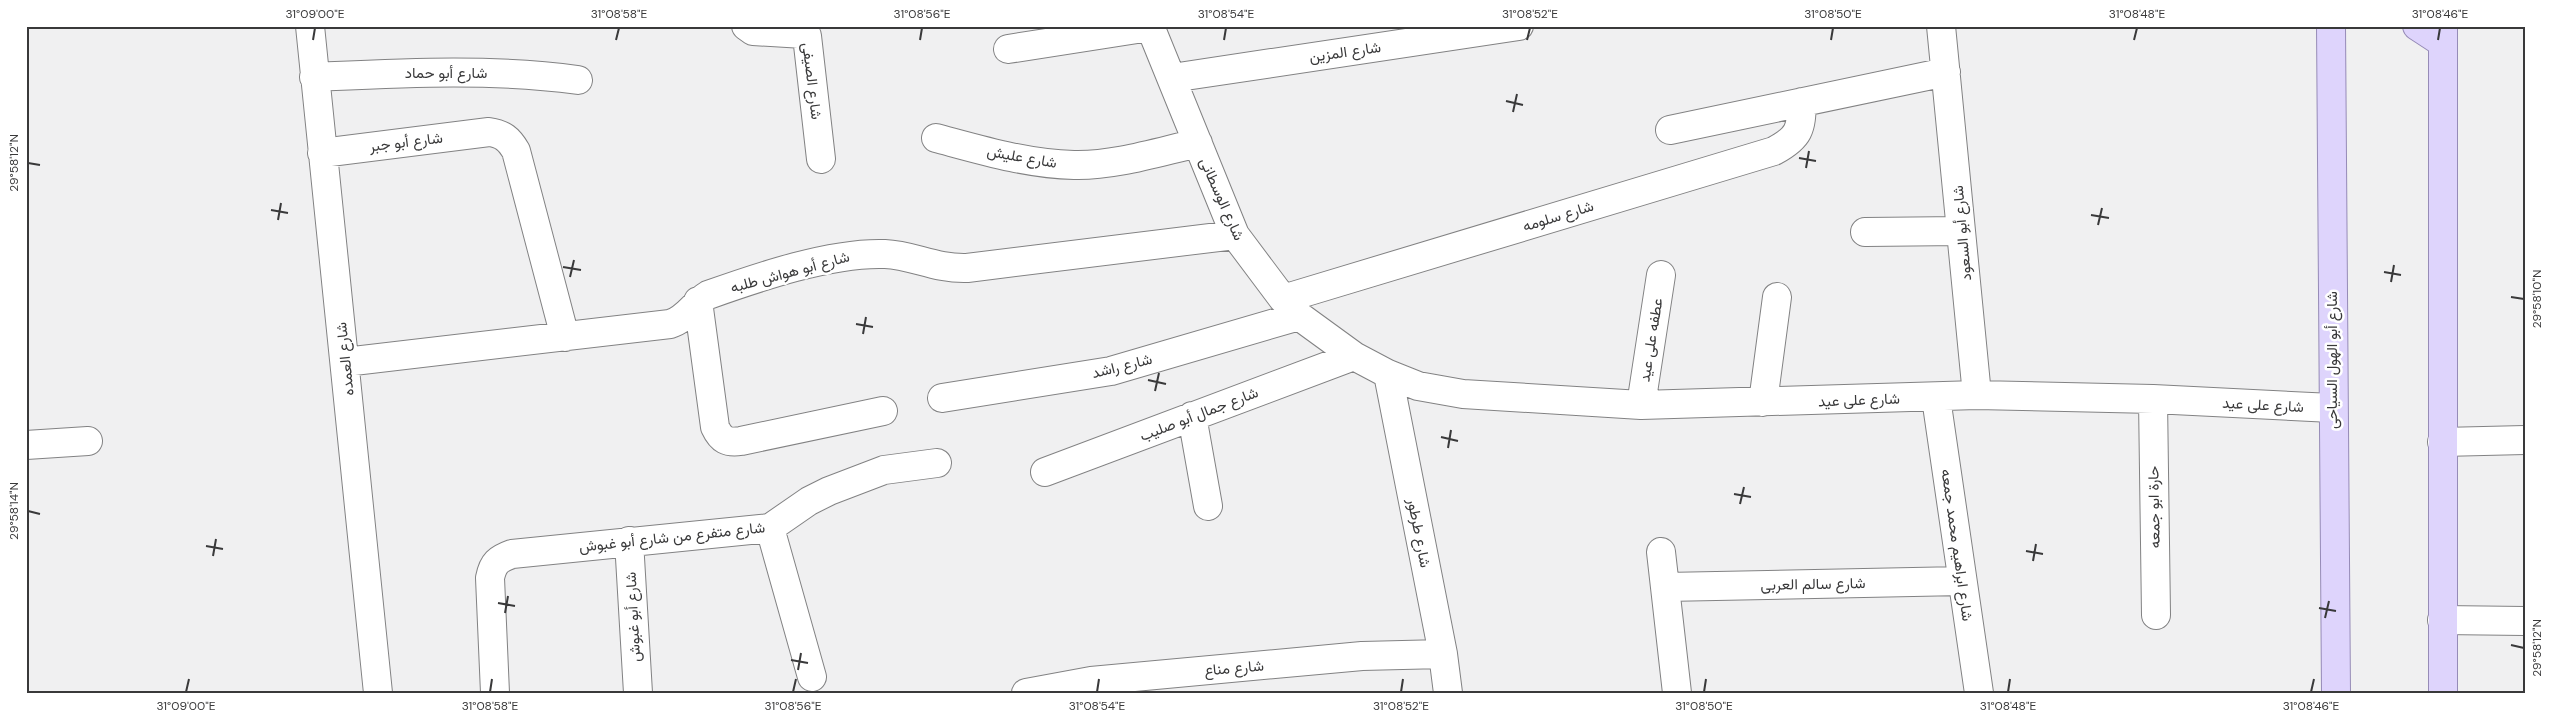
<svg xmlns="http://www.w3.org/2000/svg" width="2551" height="719" viewBox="0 0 2551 719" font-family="'DM Sans',Vazirmatn,sans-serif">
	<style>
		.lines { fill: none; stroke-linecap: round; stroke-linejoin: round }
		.minor-casing { stroke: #828283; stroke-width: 30 }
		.major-casing { stroke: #968bb7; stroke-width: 30 }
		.minor { stroke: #fff; stroke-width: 28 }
		.major { stroke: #ded4fc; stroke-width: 28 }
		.ticks { fill: none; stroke: #39393a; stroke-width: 2 }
		.labels { text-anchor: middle; stroke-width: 5; stroke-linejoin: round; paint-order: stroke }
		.street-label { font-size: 15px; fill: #39393a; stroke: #fff }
		.neatline { fill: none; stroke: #39393a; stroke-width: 2 }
		.ticks-label { font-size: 12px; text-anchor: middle; fill: #39393a }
	</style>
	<rect width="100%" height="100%" fill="#f0f0f1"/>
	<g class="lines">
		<!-- minor casing -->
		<g class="minor-casing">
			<path id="minor" d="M310,26l68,667
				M746,26l7,5 51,3 3,2 14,123
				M1150,26l85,209 48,64 16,17 55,40 34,18 30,12 45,8 178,11 336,-10 176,4 179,9
				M1941,26l36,369
				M1008,49l142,-22
				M314,77c88,-4 176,-9 264,3
				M1172,78l347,-52
				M1670,130l276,-58
				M936,138c45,12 91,26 138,27 41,1 84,-13 124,-22
				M322,153l167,-21c14,2 20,7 27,19l49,186
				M1865,232l96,-1
				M1283,299l491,-148c26,-14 27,-22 28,-49
				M698,301l17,126c6,13 12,16 26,14l142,-30
				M345,362l325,-38c17,-5 23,-20 38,-29 51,-18 123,-43 177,-41 28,1 50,15 82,14l268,-33
				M1388,374l55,280 5,39
				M942,398l169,-27 188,-55
				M1936,398l43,295
				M2153,399l3,216
				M1763,402l14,-105
				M1641,405l20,-130
				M1192,416l16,90
				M2442,442l83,-2
				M26,445l62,-4
				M1045,472l309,-116
				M770,528l42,149
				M629,541l9,152
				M1661,552l16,141
				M1665,587l297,-6
				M2442,620l83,1
				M495,693l-5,-115c3,-15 8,-19 22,-24l258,-26 39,-27 20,-10 55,-21 53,-7
				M1026,693l65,-12 271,-25 81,-2"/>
		</g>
		<!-- major casing -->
		<g class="major-casing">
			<path id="major" d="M2331,26l5,667
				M2417,26l26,17
				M2443,693v-667"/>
		</g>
		<!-- minor -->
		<use href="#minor" class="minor"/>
		<!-- major -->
		<use href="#major" class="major"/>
	</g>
	<!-- ticks -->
	<path class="ticks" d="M313,40l2,-12M616,40l3,-12M920,40l2,-12M1224,40l2,-12M1527,40l3,-12M1831,40l2,-12M2134,40l3,-12M2438,40l2,-12M1506,101l17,4M1513,112l4,-18M1799,158l17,3M28,163l12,2M1806,168l3,-17M271,210l17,3M2091,215l18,3M278,220l3,-17M2098,225l4,-17M563,267l18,3M2384,272l17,3M570,277l4,-17M2391,282l3,-17M2511,297l13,2M856,324l17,3M863,334l3,-17M1148,380l18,4M1155,391l4,-18M1441,437l17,4M1448,448l3,-18M1734,494l17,3M1740,504l4,-17M28,511l12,3M206,546l17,3M2026,551l17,3M213,556l3,-17M2033,561l3,-17M498,603l17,3M2319,608l17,3M505,613l3,-17M2325,618l4,-17M2511,645l13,3M791,660l17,3M798,670l3,-17M186,692l3,-13M490,692l2,-13M793,692l3,-13M1097,692l2,-13M1401,692l2,-13M1704,692l2,-13M2008,692l2,-13M2311,692l3,-13"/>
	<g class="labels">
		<!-- street labels -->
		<g class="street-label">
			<text transform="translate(1345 52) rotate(-8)" y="5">شارع المزين</text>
			<text x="446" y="78">شارع أبو حماد</text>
			<text transform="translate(812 81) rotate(83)" y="5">شارع الصيفى</text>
			<text transform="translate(406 142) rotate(-7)" y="5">شارع أبو جبر</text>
			<text transform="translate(1022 157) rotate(10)" y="5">شارع عليش</text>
			<text transform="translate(1222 199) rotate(66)" y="5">شارع الوسطانى</text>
			<text transform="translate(1558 216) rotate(-17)" y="5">شارع سلومه</text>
			<text transform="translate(1962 233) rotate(-95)" y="5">شارع أبو السعود</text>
			<text transform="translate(790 272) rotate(-15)" y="5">شارع أبو هواش طلبه</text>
			<text transform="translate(1651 340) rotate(-81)" y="5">عطفه على عيد</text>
			<text transform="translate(345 359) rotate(-96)" y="5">شارع العمده</text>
			<text transform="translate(2332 360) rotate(-90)" y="5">شارع أبو الهول السياحى</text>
			<text transform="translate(1122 366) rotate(-14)" y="5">شارع راشد</text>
			<text transform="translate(1859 400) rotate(-2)" y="5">شارع على عيد</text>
			<text transform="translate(2263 405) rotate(3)" y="5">شارع على عيد</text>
			<text transform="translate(1199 414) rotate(-21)" y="5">شارع جمال أبو صليب</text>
			<text transform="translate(2154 507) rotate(-91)" y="5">حارة ابو جمعه</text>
			<text transform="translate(1419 533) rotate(79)" y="5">شارع طرطور</text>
			<text transform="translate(672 537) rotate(-6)" y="5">شارع متفرع من شارع أبو غبوش</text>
			<text transform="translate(1957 545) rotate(82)" y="5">شارع ابراهيم محمد جمعه</text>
			<text transform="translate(1813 584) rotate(-1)" y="5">شارع سالم العربى</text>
			<text transform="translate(633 617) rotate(-93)" y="5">شارع أبو غبوش</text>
			<text transform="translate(1234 668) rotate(-5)" y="5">شارع مناع</text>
		</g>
	</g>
	<!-- border -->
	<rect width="2551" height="719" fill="none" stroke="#ffffff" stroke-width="55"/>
	<rect x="28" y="28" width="2496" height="664" class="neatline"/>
	<g class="ticks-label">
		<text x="315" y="18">31°09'00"E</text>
		<text x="619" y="18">31°08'58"E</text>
		<text x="922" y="18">31°08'56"E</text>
		<text x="1226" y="18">31°08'54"E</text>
		<text x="1530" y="18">31°08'52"E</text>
		<text x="1833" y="18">31°08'50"E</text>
		<text x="2137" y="18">31°08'48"E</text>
		<text x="2440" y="18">31°08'46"E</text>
		<text transform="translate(14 163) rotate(-90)" y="4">29°58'12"N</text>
		<text transform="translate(2537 299) rotate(-90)" y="4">29°58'10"N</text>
		<text transform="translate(14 511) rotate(-90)" y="4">29°58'14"N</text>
		<text transform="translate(2537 648) rotate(-90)" y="4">29°58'12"N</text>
		<text x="186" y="710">31°09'00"E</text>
		<text x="490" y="710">31°08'58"E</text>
		<text x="793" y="710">31°08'56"E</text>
		<text x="1097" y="710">31°08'54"E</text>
		<text x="1401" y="710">31°08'52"E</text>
		<text x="1704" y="710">31°08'50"E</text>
		<text x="2008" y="710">31°08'48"E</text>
		<text x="2311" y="710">31°08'46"E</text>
	</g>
</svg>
